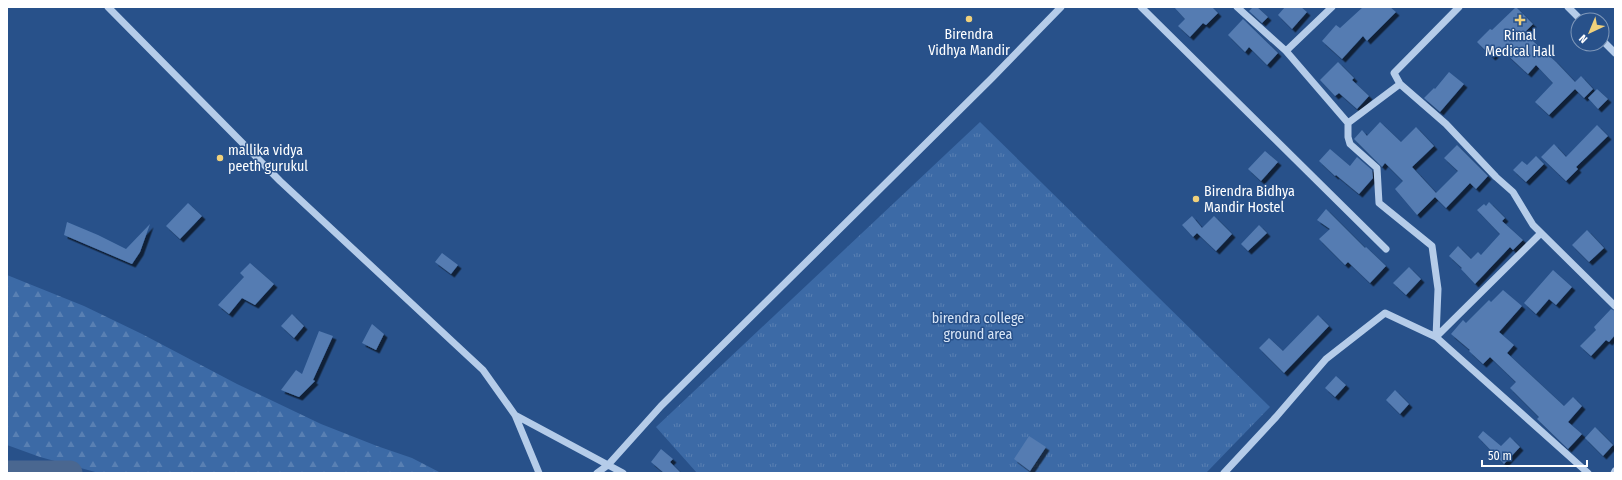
<svg xmlns="http://www.w3.org/2000/svg" width="1622" height="480" viewBox="0 0 1622 480" font-family="'Fira Sans Condensed',sans-serif">
	<style>
		.forest { fill: url(#forest-firs) }
		.park { fill: url(#park-tufts) }
		.lines { fill: none; stroke-linecap: round; stroke-linejoin: round }
		.river { stroke: #4a6790; stroke-width: 25 }
		.building { fill: #547cb2; filter: url(#shadow) }
		.minor { stroke: #b5cce9; stroke-width: 7 }
		.poi-dot { fill: #f1d17b; stroke: #28518a; stroke-width: 1.5 }
		.labels { text-anchor: middle; stroke-width: 3; stroke-linejoin: round; paint-order: stroke }
		.poi-label { font-size: 14px; fill: #fff; stroke: #28518a }
		.park-label { font-size: 14px; fill: #d9e6f7; stroke: #28518a }
	</style>
	<defs>
		<pattern id="forest-firs" width="22" height="20" patternUnits="userSpaceOnUse"><rect width="22" height="20" fill="#3c6aa6"/><path d="M5 1l3.5 6h-7zM16 11l3.5 6h-7z" fill="#5980b3"/></pattern>
		<pattern id="park-tufts" width="24" height="20" patternUnits="userSpaceOnUse"><rect width="24" height="20" fill="#3c6aa6"/><path d="M3 7l-1-3M5 7V3M7 7l1-3M15 17l-1-3M17 17v-4M19 17l1-3" fill="none" stroke="#5980b3"/></pattern>
		<filter id="shadow"><feDropShadow dx="3.5" dy="3.5" stdDeviation="0" flood-color="#0009"/></filter>
	</defs>
	<rect width="100%" height="100%" fill="#28518a"/>
	<!-- forest -->
	<path class="forest" d="M7,275l77,31 58,28 95,50 84,40 56,22 35,12 29,15h-342l-59,-16 -33,-12z"/>
	<!-- park -->
	<path class="park" d="M980,122l290,285 -64,66h-509l-41,-46z"/>
	<g class="lines">
		<!-- river -->
		<path class="river" d="M7,473h63"/>
	</g>
	<!-- building -->
	<path class="building" d="M1174,7h38l6,6 -12,12 -3,-2 -13,14 -12,-11 7,-7z
		M1253,7h4l11,10 -6,6 -13,-12z
		M1285,7h16l6,5 -15,17 -14,-14z
		M1363,7h27l6,5 -29,29 -4,-5 -21,23 -20,-18 14,-16 4,3z
		M1516,7l17,17 -9,9 32,29 19,20 6,-6 12,13 -9,9 -9,-9 -26,26 -14,-13 18,-19 -17,-18 -8,9 -27,-25 -9,8 -15,-15 13,-13 2,1z
		M1243,19l35,34 -11,12 -18,-18 -4,5 -17,-17z
		M1338,62l16,16 -2,2 17,16 -12,13 -18,-16 -4,3 -15,-16z
		M1449,72l15,12 -24,28 -16,-14 10,-10 1,1z
		M1597,89l11,10 -10,10 -10,-11z
		M1380,122l21,20 15,-15 18,19 -22,21 24,26 22,-22 -14,-13 13,-13 31,31 -12,13 -6,-6 -24,25 -11,-11 -18,18 -22,-26 8,-8 -18,-18 -3,4 -28,-28 8,-9 5,6z
		M1597,125l11,11 -32,31 2,2 -12,12 -25,-24 13,-13 12,13z
		M1330,149l20,17 7,-9 15,13 1,8 -14,16 -23,-19 -1,1 -16,-15z
		M1265,151l13,11 -17,19 -13,-12z
		M1536,156l8,8 -18,18 -13,-12 9,-9 5,4z
		M1489,202l16,16 -3,3 21,19 -10,10 -3,-3 -35,37 -14,-15 1,-1 -13,-12 9,-10 13,13 7,-7 3,3 19,-21 -23,-24 7,-6 2,2z
		M188,203l14,13 -22,23 -14,-13z
		M1326,209l39,39 1,-1 20,19 -16,17 -22,-21 -3,3 -26,-26 11,-10 -13,-9z
		M1192,216l10,12 12,-12 18,18 -16,17 -19,-18 -4,4 -11,-12z
		M67,222l31,13 28,14 24,-25 -10,28 -8,12 -68,-29z
		M1259,225l8,8 -19,18 -7,-7z
		M1587,230l17,18 -15,14 -17,-17z
		M442,253l16,12 -7,9 -16,-12z
		M250,263l24,21 -19,21 -13,-7 -13,16 -11,-9 26,-28 -4,-4z
		M1409,267l12,12 -15,16 -13,-12z
		M1553,270l19,17 -16,18 -7,-6 -13,15 -12,-11z
		M1503,290l19,16 -23,26 15,13 -7,8 57,53 9,-9 9,9 -14,16 14,12 -14,15 -31,-30 2,-2 -29,-29 6,-6 -26,-25 -7,7 -14,-13 1,-1 -19,-16 12,-14 3,3 23,-23 2,2z
		M1611,309l4,2v24l-6,7 -3,-2 -15,16 -11,-10 16,-16 -2,-3z
		M292,314l12,12 -10,12 -13,-12z
		M1318,315l11,11 -45,47 -25,-25 10,-10 14,13z
		M372,324l12,10 -8,16 -14,-7z
		M319,331l14,5 -20,44 2,1 -16,16 -18,-7 15,-20 6,4z
		M1336,376l10,9 -11,12 -10,-9z
		M1395,390l14,14 -9,10 -14,-14z
		M1595,427l18,18 -10,11 -18,-18z
		M1483,431l18,15 9,-9 10,10 -16,17 -26,-27z
		M1029,436l17,11 -16,24 -16,-12z
		M661,449l12,10 -3,3 11,11h-17l-13,-11z"/>
	<g class="lines">
		<!-- minor -->
		<path class="minor" d="M108,7l172,174 203,189 32,45 24,58
			M1141,7l245,242
			M1237,7l49,44 62,72
			M1459,7l-65,66 6,11 46,40 50,53 17,15 20,33 82,81
			M1568,7l13,13
			M1602,40l13,13
			M1286,51l46,-44
			M1541,233l-105,104 152,136
			M515,415l108,58
			M597,473l11,-8 53,-59 331,-328 69,-71
			M1224,473l52,-56 50,-58 59,-46 51,24 2,-48 -6,-43 -53,-43 -2,-35 -27,-24 -2,-7v-14l52,-39
			M1614,473l1,-2"/>
	</g>
	<!-- markers -->
	<g class="poi-dot">
		<circle cx="969" cy="19" r="4"/>
		<path d="M1518 14h4v4h4v4h-4v4h-4v-4h-4v-4h4z"/>
		<circle cx="220" cy="158" r="4"/>
		<circle cx="1196" cy="199" r="4"/>
	</g>
	<g class="labels">
		<!-- poi labels -->
		<g class="poi-label">
			<text x="969" y="39">Birendra<tspan x="969" dy="16">Vidhya Mandir</tspan></text>
			<text x="1520" y="40">Rimal<tspan x="1520" dy="16">Medical Hall</tspan></text>
			<text x="228" y="155" text-anchor="start">mallika vidya<tspan x="228" dy="16">peeth gurukul</tspan></text>
			<text x="1204" y="196" text-anchor="start">Birendra Bidhya<tspan x="1204" dy="16">Mandir Hostel</tspan></text>
		</g>
		<!-- park labels -->
		<g class="park-label">
			<text x="978" y="323">birendra college<tspan x="978" dy="16">ground area</tspan></text>
		</g>
	</g>
	<!-- border -->
	<rect width="1622" height="480" fill="none" stroke="#ffffff" stroke-width="16"/>
	<!-- north arrow -->
	<g transform="translate(1590 32) rotate(224)"><circle r="19" fill="#28518a" stroke="#7e97b9"/>
	<path d="M0-3L7 15L0 10L-7 15Z" fill="#f1d17b"/>
	<text y="-6" font-size="11" font-weight="bold" text-anchor="middle" fill="#ffffff">N</text>
	</g>
	<!-- scale -->
	<path d="M1482 460v6h105v-6" fill="none" stroke="#ffffff" stroke-width="2"/>
	<text x="1488" y="460" font-size="12" fill="#ffffff" stroke="#28518a" stroke-width="3" paint-order="stroke">50 m</text>
</svg>
